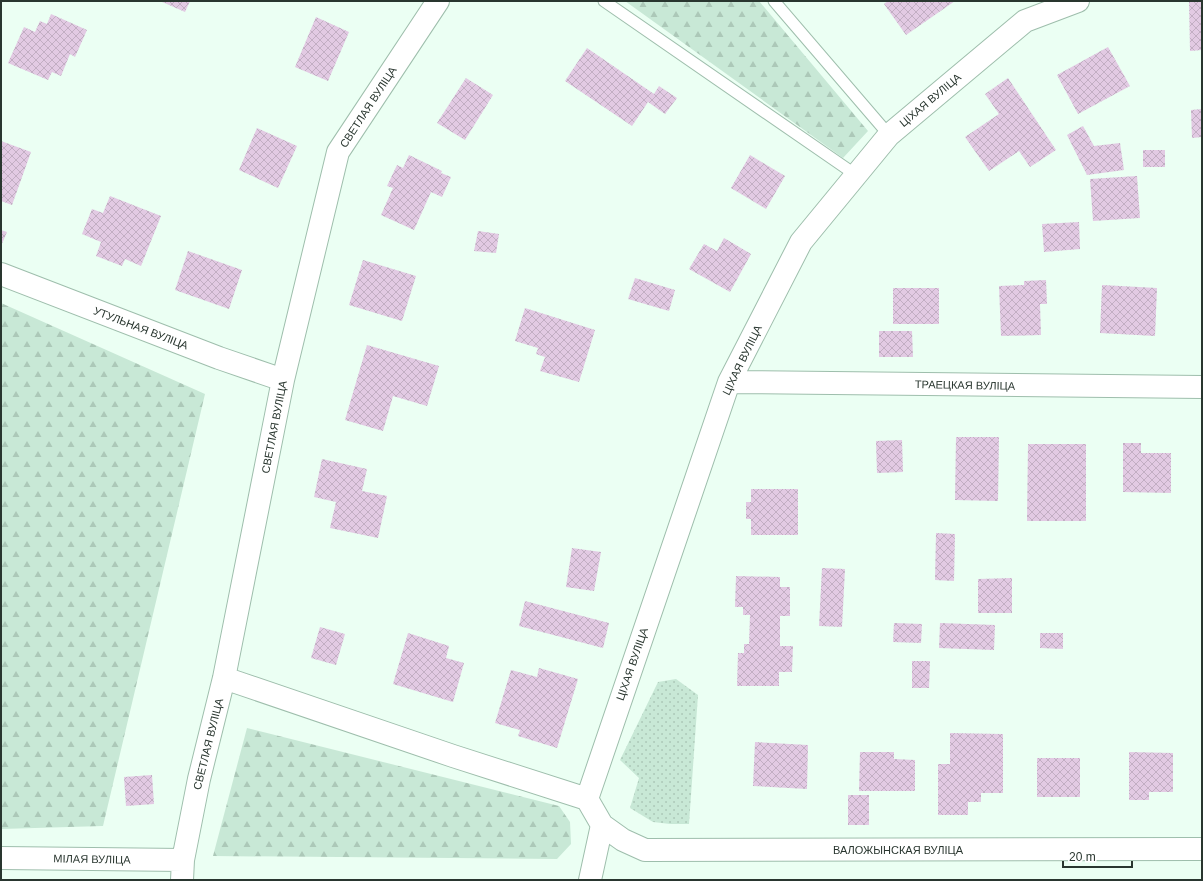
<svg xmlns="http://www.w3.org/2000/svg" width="1203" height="881" viewBox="0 0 1203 881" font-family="Helvetica,sans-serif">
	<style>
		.grass { fill: url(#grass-dots) }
		.forest { fill: url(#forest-firs) }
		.building { fill: url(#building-cross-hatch) }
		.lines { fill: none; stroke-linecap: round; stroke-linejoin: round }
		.service-casing { stroke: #9ebeac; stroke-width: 13 }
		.minor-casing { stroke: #9ebeac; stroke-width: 24 }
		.service { stroke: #fff; stroke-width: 11 }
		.minor { stroke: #fff; stroke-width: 22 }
		.labels { text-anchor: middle; stroke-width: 3.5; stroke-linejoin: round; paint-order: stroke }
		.street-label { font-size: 11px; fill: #29362f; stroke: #fff }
	</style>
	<defs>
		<pattern id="grass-dots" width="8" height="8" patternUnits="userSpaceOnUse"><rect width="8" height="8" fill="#c8e8d6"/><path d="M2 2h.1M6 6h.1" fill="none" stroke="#acc8b8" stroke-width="1.8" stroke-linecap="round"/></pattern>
		<pattern id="forest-firs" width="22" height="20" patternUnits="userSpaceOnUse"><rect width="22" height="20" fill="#c8e8d6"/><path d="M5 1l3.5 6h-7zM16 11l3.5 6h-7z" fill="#acc8b8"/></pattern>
		<pattern id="building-cross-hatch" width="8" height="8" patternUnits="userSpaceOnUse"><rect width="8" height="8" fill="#e2cae3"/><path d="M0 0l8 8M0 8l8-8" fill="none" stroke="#c2aec3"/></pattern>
	</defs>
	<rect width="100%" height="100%" fill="#ebfff3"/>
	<!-- grass -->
	<path class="grass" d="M676,679l22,16 -9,129h-19l-17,-2 -23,-14 9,-30 -19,-18 38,-78z"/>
	<!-- forest -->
	<path class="forest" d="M625,1h134l109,130 -25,27z
		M1,303l204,91 -102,432 -102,3z
		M247,728l312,78 11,16 1,22 -14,15 -344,-3z"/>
	<!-- building -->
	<path class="building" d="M160,1h30l-5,11z
		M888,1h67l-49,34 -22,-31z
		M1189,1h13v49l-12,1z
		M51,14l36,16 -12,27 -5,-3 -9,22 -9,-4 -4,8 -40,-17 16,-36 11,5 5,-11 7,3z
		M316,17l33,15 -21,49 -33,-14z
		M1108,47l22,39 -52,28 -21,-39z
		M587,48l67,46 5,-8 18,12 -12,16 -17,-12 -16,24 -67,-45z
		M466,78l27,17 -28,45 -28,-17z
		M1008,78l48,72 -26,17 -11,-16 -30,20 -24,-34 34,-23 -14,-20z
		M1202,109v28l-10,1 -1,-28z
		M1083,126l11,20 26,-3 4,27 -37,5 -20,-40z
		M257,128l40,18 -19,42 -39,-18z
		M1,141l30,11 -19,53 -11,-4z
		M1143,150h22v17h-22z
		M409,155l33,16 -1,2 10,4 -9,20 -11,-5 -17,38 -33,-15 12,-27 -6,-2 10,-21 6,3z
		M750,155l35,21 -19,33 -35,-21z
		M1137,176l3,42 -47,3 -3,-42z
		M110,196l51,20 -20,50 -16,-7 -3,7 -26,-10 5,-14 -19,-8 10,-25 11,4z
		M1079,222l1,27 -36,3 -2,-28z
		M1,230l6,2 -6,14z
		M478,231l21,3 -3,19 -22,-2z
		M724,238l27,16 -21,38 -41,-23 15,-25 13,7z
		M188,251l54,19 -13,39 -54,-19z
		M363,260l53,16 -14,45 -53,-16z
		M635,278l40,12 -6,21 -41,-12z
		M1046,280l1,24h-7l1,31 -40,1 -2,-50 25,-1v-4z
		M1102,285l55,3 -2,48 -55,-3z
		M893,288h46v36h-46z
		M525,308l70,22 -16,52 -39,-11 5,-14 -9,-3 2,-6 -23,-7z
		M879,331h33l1,26h-34z
		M367,345l72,21 -12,40 -34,-10 -10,35 -38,-11z
		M956,437h43l-1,64 -43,-1z
		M902,440l1,32 -26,1 -1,-32z
		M1123,443h18v10h30v40l-48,-1z
		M1028,444h58v77h-59z
		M322,459l45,10 -5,22 25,5 -9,42 -48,-10 6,-26 -22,-5z
		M751,489h47v46h-47v-16h-5v-17h5z
		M936,533l19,1 -1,47 -19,-1z
		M572,548l29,4 -7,39 -28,-4z
		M822,568l23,1 -3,58 -23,-1z
		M736,576l44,1v10h10v29h-10v30h13l-1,26h-13v14h-42l1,-33h6v-9h5l1,-29h-7v-8h-8z
		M1012,578v35h-34v-34z
		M525,601l84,22 -6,25 -84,-22z
		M894,623l28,1 -1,19 -28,-1z
		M940,623l55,2 -1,25 -55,-2z
		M320,627l25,7 -9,31 -25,-7z
		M408,633l41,13 -3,12 18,5 -11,39 -60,-18z
		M1040,633h23v16l-23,-1z
		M912,661h18l-1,27h-17z
		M539,668l39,11 -21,69 -39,-12 2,-6 -25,-7 16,-53 26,7z
		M950,733l53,1v59h-22v9h-13v13h-30v-51h12z
		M755,742l53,3 -1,44 -54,-3z
		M860,752h34v7l21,1v31h-56z
		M1129,752l44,1v39h-24v8h-20z
		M1037,758h43v39h-43z
		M152,775l2,29 -28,2 -2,-29z
		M848,795h21v30h-21z"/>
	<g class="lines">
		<!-- service casing -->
		<g class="service-casing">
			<path id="service" d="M604,1l252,174
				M774,1l115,134"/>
		</g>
		<!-- minor casing -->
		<g class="minor-casing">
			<path id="minor" d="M1,274l218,84 64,22
				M729,382l473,5
				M224,678l229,78 134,43
				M602,825l21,15 22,10 557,-1
				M1,858l182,2
				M182,880l1,-20 16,-81 25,-101 59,-298 55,-228 100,-151
				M590,880l12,-55 -15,-26 142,-417 72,-140 88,-107 136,-114 53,-20"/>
		</g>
		<!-- service -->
		<use href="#service" class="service"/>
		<!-- minor -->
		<use href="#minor" class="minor"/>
	</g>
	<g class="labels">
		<!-- street labels -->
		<g class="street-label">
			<text transform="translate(930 100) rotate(-40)" y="4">ЦІХАЯ ВУЛІЦА</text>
			<text transform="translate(368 107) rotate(-57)" y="4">СВЕТЛАЯ ВУЛІЦА</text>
			<text transform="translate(141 328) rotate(21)" y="4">УТУЛЬНАЯ ВУЛІЦА</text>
			<text transform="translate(742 360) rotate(-64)" y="4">ЦІХАЯ ВУЛІЦА</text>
			<text transform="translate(965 385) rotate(1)" y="4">ТРАЕЦКАЯ ВУЛІЦА</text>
			<text transform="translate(274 427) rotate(-79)" y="4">СВЕТЛАЯ ВУЛІЦА</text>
			<text transform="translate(632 664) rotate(-71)" y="4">ЦІХАЯ ВУЛІЦА</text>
			<text transform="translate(208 744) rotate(-76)" y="4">СВЕТЛАЯ ВУЛІЦА</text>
			<text x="898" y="854">ВАЛОЖЫНСКАЯ ВУЛІЦА</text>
			<text transform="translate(92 859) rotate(1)" y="4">МІЛАЯ ВУЛІЦА</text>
		</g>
	</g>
	<!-- border -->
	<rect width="1203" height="881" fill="none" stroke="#29362f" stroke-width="4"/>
	<!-- scale -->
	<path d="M1063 861v6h69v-6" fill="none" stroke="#29362f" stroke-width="2"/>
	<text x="1069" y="861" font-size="12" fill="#29362f" stroke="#ffffff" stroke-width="3" paint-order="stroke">20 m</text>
</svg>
